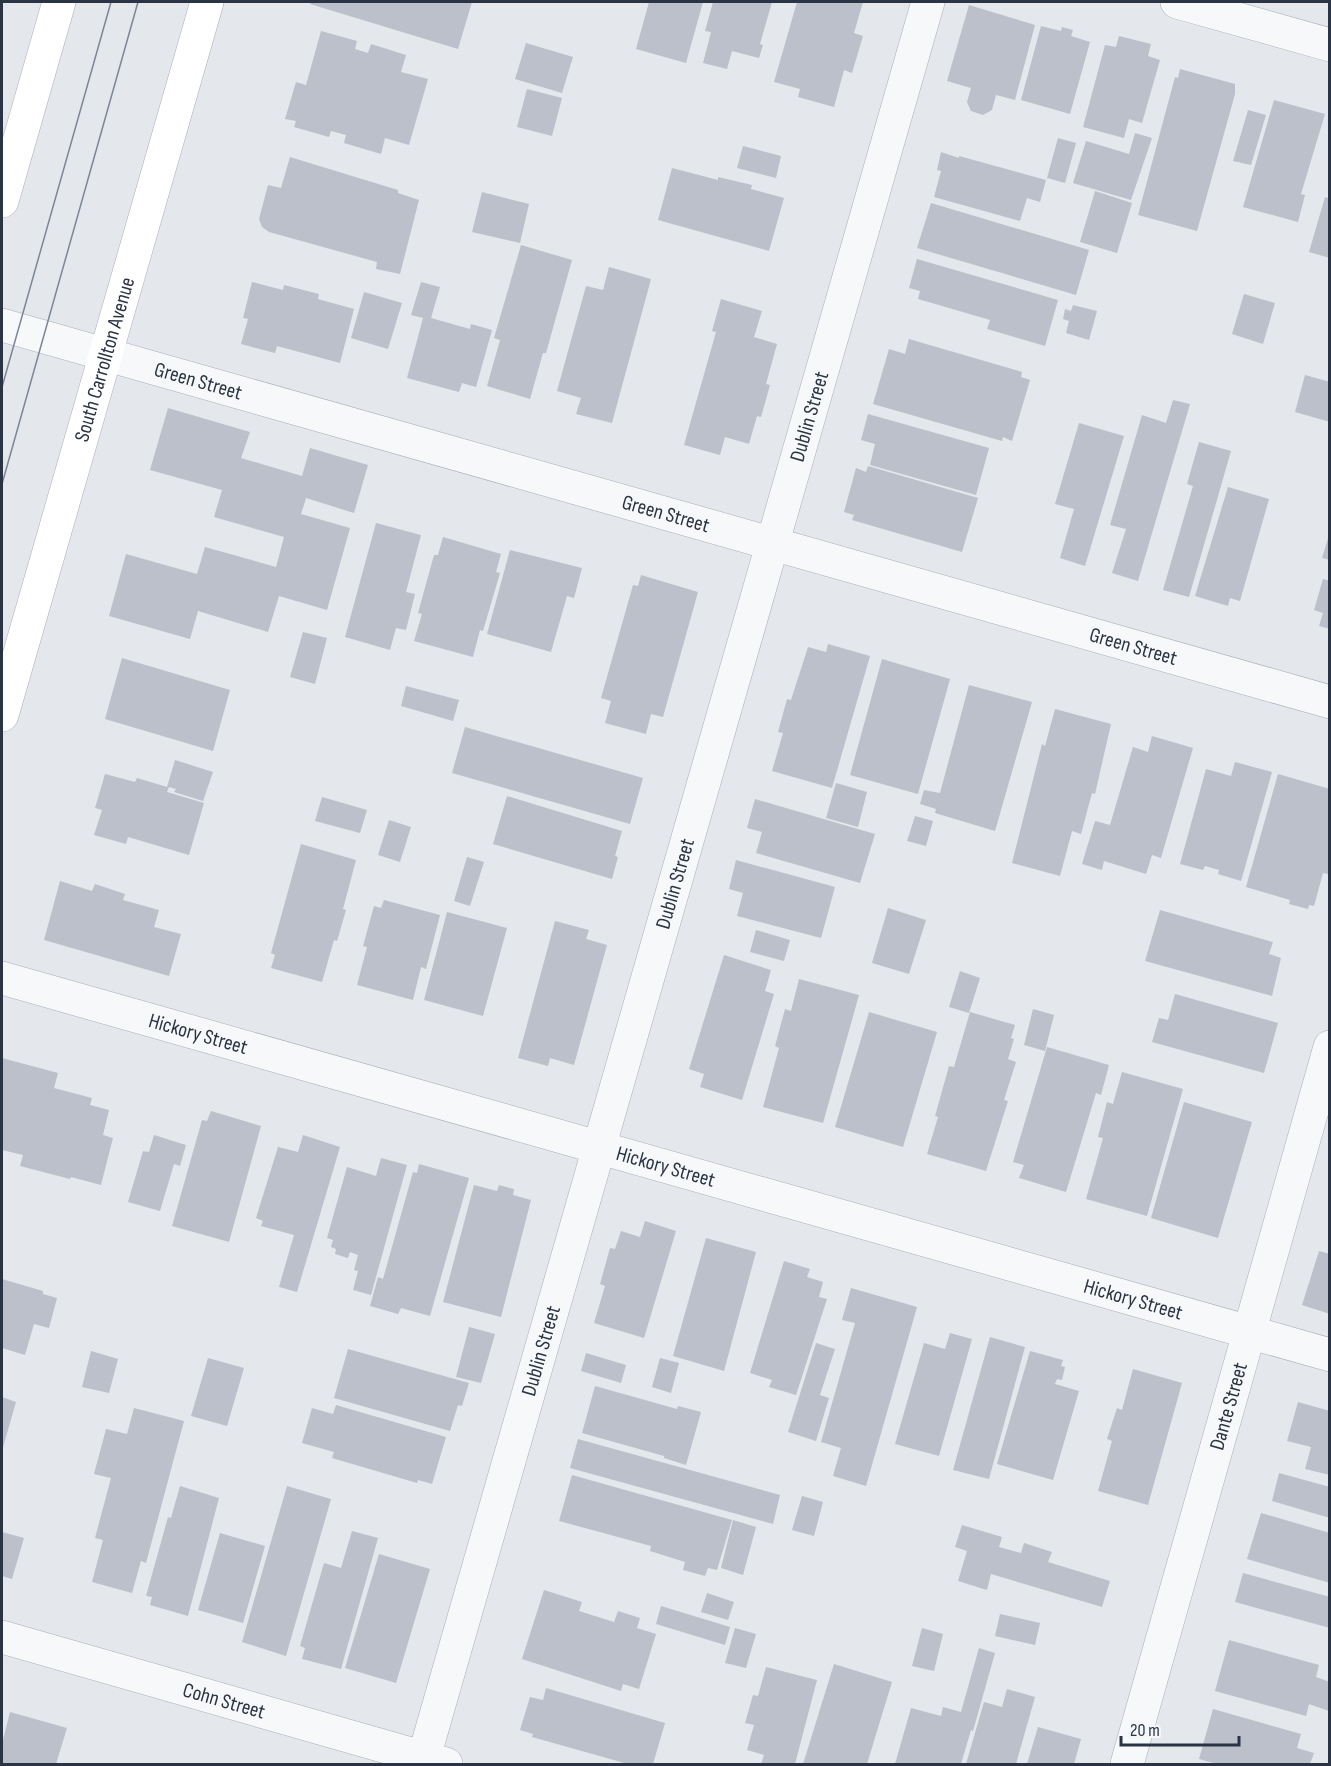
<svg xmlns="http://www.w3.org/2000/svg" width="1331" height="1766" viewBox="0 0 1331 1766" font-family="'Sofia Sans Condensed',sans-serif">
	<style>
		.building { fill: #bbc0ca }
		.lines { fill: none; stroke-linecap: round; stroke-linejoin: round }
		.minor-casing { stroke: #a9aeb7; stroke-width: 34 }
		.secondary-casing { stroke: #a9aeb7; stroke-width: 34 }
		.minor { stroke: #f7f8fa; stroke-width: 33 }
		.secondary { stroke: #fff; stroke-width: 33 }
		.tram { stroke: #7d8696; stroke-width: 1.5 }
		.labels { text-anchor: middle; stroke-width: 6; stroke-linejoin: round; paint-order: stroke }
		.street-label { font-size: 21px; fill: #2b3445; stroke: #f4f6f9 }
	</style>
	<rect width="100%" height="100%" fill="#e4e7ec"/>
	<!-- building -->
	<path class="building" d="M311,2h161l-14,47 -148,-45z
		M649,2h54l-17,61 -50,-14z
		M713,2h59l-12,42 3,1 -4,13 -27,-7 -5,18 -24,-6 8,-31 -6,-1z
		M797,2h66l-9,31 9,3 -11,37 -8,-3 -10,37 -36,-10 2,-8 -26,-7z
		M969,5l66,20 -20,75 -19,-5 -4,15 -9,5 -12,-4 -4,-9 4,-14 -24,-7z
		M1041,26l20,5 1,-4 11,3 -2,6 19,6 -20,72 -49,-14z
		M321,31l36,10 -2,8 13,4 3,-9 35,11 -5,17 27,7 -19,66 -24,-7 -4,16 -37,-11 2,-8 -15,-4 -2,6 -35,-10 2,-6 -11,-2 11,-37 10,3z
		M1119,36l32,8 -3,12 12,4 -18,63 -13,-4 -5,19 -41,-11 22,-82 11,2z
		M526,43l47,14 -11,36 -47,-14z
		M1180,69l55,15v10l-38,137 -59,-16 37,-138 3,1z
		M527,89l35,9 -10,38 -35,-9z
		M1274,100l51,14 -24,80 4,1 -7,27 -55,-15z
		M1248,110l18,5 -15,50 -18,-4z
		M1135,133l17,5 -21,62 -58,-17 13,-42 43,13z
		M1058,138l18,5 -11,40 -18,-5z
		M743,146l38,10 -5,22 -39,-10z
		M941,152l18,6v-2l87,24 -6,22 -13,-4 -7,23 -86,-24 7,-26 -4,-1z
		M290,157l108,33v3l21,7 -19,74 -24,-5 1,-7 -108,-30 -7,-5 -3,-8 9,-34 13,3z
		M672,168l46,12v-3l34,8 -1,4 33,9 -15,53 -111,-31z
		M1095,191l37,12 -15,50 -37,-11z
		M482,192l47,12 -9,39 -48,-11z
		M1325,197l5,2v59l-21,-6z
		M931,203l158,47 -13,45 -159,-47z
		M521,245l51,15 -26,93h-3l-13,46 -43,-13 13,-46 -6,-2z
		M917,259l141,41 -13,46 -58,-17 3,-9 -72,-21 2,-8 -11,-3z
		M609,267l42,12 -39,144 -36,-9 5,-16 -24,-7 29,-105 17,4z
		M252,282l31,8 1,-5 35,9 -1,5 36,10 -14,54 -63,-17 -2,7 -34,-9 7,-25 -5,-1z
		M421,282l19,5 -9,31 39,11 1,-5 21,6 -16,57 -14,-4 -3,9 -52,-14 16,-60 -12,-3z
		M364,292l38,11 -14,46 -37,-11z
		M1244,294l31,9 -12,41 -31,-10z
		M721,299l41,12 -8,26 23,7 -11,40 4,1 -9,32 -4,-1 -8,28 -24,-7 -5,18 -36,-10 32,-113 -4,-1z
		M1073,305l24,6 -8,29 -23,-7 3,-12 -6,-2 2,-10 6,2z
		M909,339l113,33 -1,5 9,3 -18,61 -9,-4 -1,4 -129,-37 16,-55 16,5z
		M1305,375l25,7v40l-35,-10z
		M1173,400l17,4 -52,177 -26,-8 14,-44 -16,-4 32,-110 24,8z
		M168,408l82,24 -9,26 61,18 8,-28 58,17 -14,48 -48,-15 -5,16 49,14 -23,82 -48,-14 -11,36 -70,-21 -8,28 -81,-23 17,-62 71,20 8,-27 71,20 8,-30 -70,-20 8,-27 -72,-20z
		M868,414l121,34 -13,47 -106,-30 5,-21 -14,-4z
		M1079,423l45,13 -39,130 -25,-8 14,-49 -19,-5z
		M1199,442l32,9 -42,146 -26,-7 30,-104 -6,-2z
		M868,466l110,32 -16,54 -110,-32 2,-5 -10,-3 12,-44 10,4z
		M1228,487l41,12 -29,102 -10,-3 -2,8 -33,-10z
		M376,523l45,12 -15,57 9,2 -9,36 -10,-2 -6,22 -45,-13z
		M1329,535h1v25l-8,-2z
		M443,537l58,17 -5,18 4,1 -17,58 -3,-1 -7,27 -59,-16 8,-27 -4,-1 16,-58h4z
		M510,550l72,18 -8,30 -7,-2 -16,56 -64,-18z
		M641,575l57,17 -35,125 -12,-3 -5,20 -41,-11 6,-22 -10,-3 32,-113 5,1z
		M1323,579l7,2v48l-11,-3 4,-13 -9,-3z
		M303,632l24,6 -12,46 -25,-7z
		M828,644l42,12 -38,132 -60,-17 11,-38 -5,-1 9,-33 4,1 17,-53 18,5z
		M122,658l108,32 -17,61 -108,-32z
		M882,659l68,20 -32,115 -68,-19z
		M969,685l63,17 -37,129 -60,-18 1,-4 -16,-5 4,-14 16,3z
		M406,686l53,14 -6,21 -52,-15z
		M1055,709l56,15 -16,70 -3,-1 -11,41 -9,-3 -12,45 -48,-13 30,-119 3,2z
		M465,727l178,51 -13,46 -178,-51z
		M1152,736l41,12 -32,110 -9,-3 -6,19 -42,-13 -2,9 -20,-6 13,-43 15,4 23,-78 15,5z
		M175,760l38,12 -10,29 -29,-9 2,-3 -7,-2 -2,5 37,11 -15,52 -61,-18 -2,7 -32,-9 8,-25 -7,-2 10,-34 30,8 2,-4 30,9z
		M1235,762l37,10 -31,109 -23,-7 1,-4 -14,-4 -2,4 -23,-6 26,-95 25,7z
		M1278,774l52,15v78l-2,7 -5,-1 -9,33 -5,-1 -1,4 -19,-5 1,-4 -44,-13z
		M836,783l31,9 -9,35 -32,-9z
		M507,796l115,35 -7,25 3,1 -6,22 -119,-35z
		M322,797l45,13 -7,23 -45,-12z
		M755,799l120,35 -15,49 -104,-30 6,-21 -15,-4z
		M915,816l18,5 -7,25 -19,-5z
		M389,820l22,7 -11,35 -22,-7z
		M301,844l55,16 -13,49 3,1 -9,31 -3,-1 -12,42 -51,-14 4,-13 -4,-2z
		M467,857l17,5 -14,44 -16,-5z
		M736,860l99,27 -14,51 -84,-22 6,-23 -14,-4z
		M60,881l32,10 3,-7 30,10 -2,6 36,10 -5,17 27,7 -12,42 -125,-36z
		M384,900l56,15 -14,54 -5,-2 -8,33 -56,-15 10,-38 -4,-1 11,-40 7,2z
		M888,908l38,12 -17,54 -37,-11z
		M1160,910l113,32 -4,12 12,4 -9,38 -127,-35z
		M447,912l60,16 -24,88 -59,-16z
		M555,921l34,9 -3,9 21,6 -33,120 -24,-7 -2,8 -30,-8z
		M756,930l34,10 -6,21 -34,-9z
		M724,955l47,15 -6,21 9,3 -32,106 -42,-13 4,-13 -15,-5z
		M960,971l20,7 -11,35 -20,-6z
		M799,979l60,16 -36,128 -60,-16 16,-59 -4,-2 10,-37 6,2z
		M1175,994l103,29 -14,50 -112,-31 7,-24 9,2z
		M1033,1009l21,6 -9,36 -21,-6z
		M869,1012l68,20 -34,115 -68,-20z
		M970,1012l45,13 -4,13 3,1 -6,20 8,3 -12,38 4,1 -22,70 -59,-17 11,-37 -3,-1 14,-50 5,1z
		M1047,1047l62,18 -8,30 -5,-2 -30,99 -47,-14 5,-13 -11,-3z
		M2,1058l56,15 -4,15 38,10 -2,7 19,5 -6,25 10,3 -12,47 -30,-8 -1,2 -50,-13 3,-11 -21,-5z
		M1122,1072l61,17 -36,127 -61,-17 17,-61 -5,-1 9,-35 6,2z
		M1184,1102l68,20 -34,116 -67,-20z
		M211,1111l50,15 -32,116 -57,-16 30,-106 5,1z
		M154,1135l32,10 -6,21 -6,-2 -14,47 -32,-9 15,-51 6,1z
		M303,1135l37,12 -43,145 -18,-5 15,-52 -33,-9 2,-5 -7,-3 22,-71 20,5z
		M381,1158l26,7 -36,130 -18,-5 5,-19 -4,-1 4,-15 -8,-3 -2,6 -13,-4 1,-5 -5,-2 2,-7 -6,-2 20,-71 29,9z
		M419,1164l50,14 -39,138 -29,-8 -3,6 -28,-8 8,-29 5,2 30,-107 4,1z
		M474,1185l23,6 2,-6 15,4 -1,6 18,5 -30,117 -58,-15z
		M645,1221l31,10 -32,107 -50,-15 11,-37 -5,-2 10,-36 5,1 6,-18 19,6z
		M706,1238l50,14 -32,119 -51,-15z
		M1319,1251l11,3v60l-28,-9z
		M784,1261l26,8 -3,8 16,5 -4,15 8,2 -31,96 -27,-8 3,-7 -22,-7z
		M2,1279l41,12v3l14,4 -8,30 -15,-4 -9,31 -23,-7z
		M851,1288l66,19 -51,179 -33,-10 8,-28 -20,-6 34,-119 -13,-3z
		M469,1327l26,7 -14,49 -25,-6z
		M950,1333l22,6 -33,117 -44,-12 29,-101 21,6z
		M990,1337l35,10 -36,132 -36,-9z
		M816,1343l19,6 -15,46 9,3 -13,43 -28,-9z
		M348,1349l121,34 -7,23 -4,-1 -8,26 -116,-33z
		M91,1351l27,8 -9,34 -27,-6z
		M1030,1351l33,9 -2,6 4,1 -3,13 -5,-1 -2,5 24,7 -26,89 -56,-16z
		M586,1353l40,12 -5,18 -40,-12z
		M208,1358l36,10 -17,58 -36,-10z
		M660,1358l19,5 -8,30 -19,-6z
		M1133,1369l49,14 -34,122 -50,-14 14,-50 -5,-2 10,-31 5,2z
		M595,1386l82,23 1,-3 23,6 -15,53 -22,-7v-2l-82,-23z
		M2,1397l14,5 -14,49z
		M1298,1402l32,9v64l-25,-6 6,-22 -24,-6z
		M336,1405l110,32 -14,47 -14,-4 -1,3 -85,-25 2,-6 -32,-9 10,-35 21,6z
		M134,1408l50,13 -38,142 -5,-2 -9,32 -40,-11 11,-42 -8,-2 16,-60 -17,-4 12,-45 21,5z
		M578,1439l202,56 -7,29 -203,-56z
		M1279,1473l51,14v31l-58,-17z
		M572,1475l160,45 -15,50 -9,-2 -3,8 -22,-6 2,-8 -35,-11 1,-5 -92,-25z
		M180,1486l39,12 -31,118 -38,-11 2,-8 -6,-1 22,-79 3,1z
		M287,1486l44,13 -45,157 -44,-14z
		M802,1496l21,6 -9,34 -22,-6z
		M1261,1513l69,20v50l-83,-24z
		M733,1520l23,7 -13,48 -22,-7z
		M962,1525l40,12 -3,10 22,6 3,-10 28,9 -4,10 62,19 -8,26 -111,-33 -4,16 -29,-9 9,-30 -12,-4z
		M352,1531l26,7 -37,131 -39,-10 3,-11 -5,-2 24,-83 17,5z
		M2,1532l22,6 -12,41 -10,-3z
		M220,1533l45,13 -22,77 -45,-13z
		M379,1554l51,15 -34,114 -51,-15z
		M1243,1573l87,24v31l-95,-26z
		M544,1590l38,12 -3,9 35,11 4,-11 22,7 -3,10 19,6 -17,55 -16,-5 -2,7 -99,-32z
		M707,1593l27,9 -6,18 -27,-8z
		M661,1606l69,21 -5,18 -69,-21z
		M1000,1614l40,9 -5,22 -40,-9z
		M735,1628l21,6 -10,34 -21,-5z
		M922,1628l21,6 -9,37 -22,-5z
		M1229,1640l90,25 -3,12 14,5 -1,29 -20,-7 -3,12 -91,-25z
		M979,1648l16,5 -22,78 -2,-1 -10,34h-66l16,-56 30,8 2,-9 18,5z
		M834,1664l58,18 -25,82h-64z
		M766,1667l51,13 -22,84h-34l3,-9 -17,-5 7,-25 -9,-2 8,-28 5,1z
		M546,1688l119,35 -12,41h-25l-96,-27 1,-3 -13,-4 10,-33 13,3z
		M1007,1689l28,8 -19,67h-50l18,-62 18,5z
		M1213,1709l88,25 -4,14 17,5 -4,11h-93l-18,-5z
		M10,1712l57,16 -11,36h-54v-20z
		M1038,1727l43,12 -7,25h-47z"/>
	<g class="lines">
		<!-- minor casing -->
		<g class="minor-casing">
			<g id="minor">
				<path d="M1177,2l153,43"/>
				<path id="s1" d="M2,325l1328,377"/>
				<path id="s2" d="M2,978l1328,377"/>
				<path id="s3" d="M2,1637l444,127"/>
				<path id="s4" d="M422,1764l506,-1762"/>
				<path id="s5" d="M1127,1764l203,-717"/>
			</g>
		</g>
		<!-- secondary casing -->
		<g class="secondary-casing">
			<g id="secondary">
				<path d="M2,201l57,-199"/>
				<path id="s6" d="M2,715l205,-713"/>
			</g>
		</g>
		<!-- minor -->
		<use href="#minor" class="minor"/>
		<!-- secondary -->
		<use href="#secondary" class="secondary"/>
		<!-- tram -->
		<path class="tram" d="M2,387l109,-385
			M2,484l136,-482"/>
	</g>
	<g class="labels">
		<!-- street labels -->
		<g class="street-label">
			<text dy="7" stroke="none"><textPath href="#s6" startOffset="370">South Carrollton Avenue</textPath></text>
			<text dy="7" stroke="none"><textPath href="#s1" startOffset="204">Green Street</textPath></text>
			<text dy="7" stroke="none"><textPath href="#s4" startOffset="1402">Dublin Street</textPath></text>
			<text dy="7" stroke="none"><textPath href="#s1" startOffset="690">Green Street</textPath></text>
			<text dy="7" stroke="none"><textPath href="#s1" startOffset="1176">Green Street</textPath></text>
			<text dy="7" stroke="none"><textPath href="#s4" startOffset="916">Dublin Street</textPath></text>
			<text dy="7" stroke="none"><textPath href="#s2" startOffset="204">Hickory Street</textPath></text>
			<text dy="7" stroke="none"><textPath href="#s2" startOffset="690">Hickory Street</textPath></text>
			<text dy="7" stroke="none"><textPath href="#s2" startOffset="1176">Hickory Street</textPath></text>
			<text dy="7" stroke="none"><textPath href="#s4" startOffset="430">Dublin Street</textPath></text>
			<text dy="7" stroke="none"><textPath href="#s5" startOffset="372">Dante Street</textPath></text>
			<text dy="7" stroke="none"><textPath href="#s3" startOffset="231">Cohn Street</textPath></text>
		</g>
	</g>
	<!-- border -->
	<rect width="1331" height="1766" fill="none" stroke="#2b3445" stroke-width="6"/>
	<!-- scale -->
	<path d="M1121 1736v9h118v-9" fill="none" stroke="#2b3445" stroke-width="3"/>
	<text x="1130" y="1736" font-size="18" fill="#2b3445" stroke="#f4f6f9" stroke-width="4.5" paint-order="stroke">20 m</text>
</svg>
